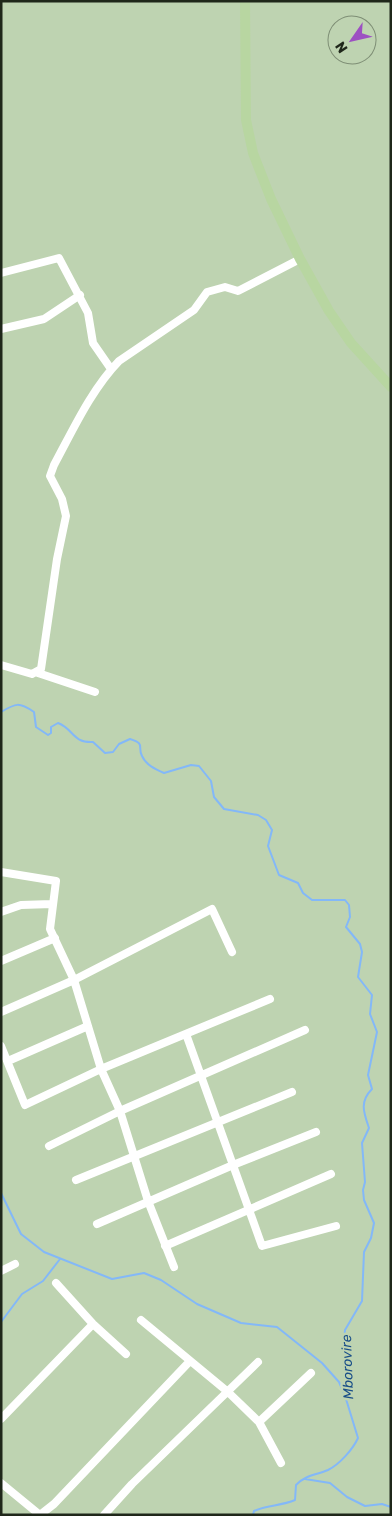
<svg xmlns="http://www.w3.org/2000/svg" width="392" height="1516" viewBox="0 0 392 1516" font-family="Rubik,sans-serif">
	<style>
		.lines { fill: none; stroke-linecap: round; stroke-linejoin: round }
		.stream { stroke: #83b8f8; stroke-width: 2 }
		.minor { stroke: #fff; stroke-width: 8 }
		.major { stroke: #b8d6a1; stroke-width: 10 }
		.labels { text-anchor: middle; stroke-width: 5; stroke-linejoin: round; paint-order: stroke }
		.water-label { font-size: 14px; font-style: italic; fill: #1a4f88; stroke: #bed3b1 }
	</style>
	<rect width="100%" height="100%" fill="#bed3b1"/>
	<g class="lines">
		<!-- stream -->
		<path class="stream" d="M1,712c15,-9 18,-10 33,0l2,15 12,8 3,-2v-6l7,-4c16,6 14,20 35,19l12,11 8,-1 6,-8 11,-5c16,5 7,7 12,17 4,9 13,13 22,17l27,-8 8,1 12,15 3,16 10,12 34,6 8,5 6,10 -4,16 11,29 19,8 5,10 9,7h33l4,5 1,12 -4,10 14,17 2,8 -4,25 14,18 -2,19 7,18 -9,43 4,14c-13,13 -8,24 -3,39l-7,15 3,39 -2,8 1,10 10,23 -3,15 -7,14 -2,49 -17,29 -1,12 2,57 12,39c-5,11 -18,26 -30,32 -11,5 -23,5 -32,15l-1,15c-14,6 -28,5 -41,11l-1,4
			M1,1193l20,41 23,18 68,27 32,-6 17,7 36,24 44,19 36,4 45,36 17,19 6,14
			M1,1322l21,-28 21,-13 17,-22
			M305,1479l25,4 17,14 18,9 17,-2 9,3"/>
		<!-- minor -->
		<path class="minor" d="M1,273l58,-15 29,55 5,30 18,26
			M1,329l43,-10 36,-24
			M1,665l31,9 9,-5 16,-110 9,-43 -4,-17 -12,-23 4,-11c19,-35 37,-75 65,-104l75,-51 13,-18 18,-5 13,4 62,-32
			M38,673l57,19
			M1,872l55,9 -6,48 24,51 27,89 19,42 28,90 26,66
			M1,912l20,-7 31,-1
			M1,961l54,-23
			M1,1012l73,-32 138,-71 20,43
			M186,1034l76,212 74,-20
			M1,1046l24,59 76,-36 169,-70
			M8,1061l80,-35
			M49,1146l71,-35 185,-81
			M76,1180l216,-88
			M97,1224l136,-59 83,-33
			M165,1246l166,-72
			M1,1271l14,-7
			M56,1283l37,41 33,30
			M141,1320l87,72 31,30 22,41
			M1,1419l92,-95
			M259,1422l52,-49
			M1,1483l39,32
			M40,1515l14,-11 136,-143
			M104,1515l28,-31 126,-122"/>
		<!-- major -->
		<path class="major" d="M245,1l1,119 7,33 18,46 29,60 29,52 22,32 40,44"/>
	</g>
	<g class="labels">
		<!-- water labels -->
		<g class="water-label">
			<text transform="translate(347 1367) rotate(-92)" y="5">Mborovire</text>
		</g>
	</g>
	<!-- border -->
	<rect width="392" height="1516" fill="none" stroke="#1f271a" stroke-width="5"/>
	<!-- north arrow -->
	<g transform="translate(352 40) rotate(236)"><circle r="24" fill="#bed3b1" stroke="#7e8e75"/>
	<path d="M0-4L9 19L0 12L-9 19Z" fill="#9d50c2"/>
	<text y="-8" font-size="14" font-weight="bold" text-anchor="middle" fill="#1f271a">N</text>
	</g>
</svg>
